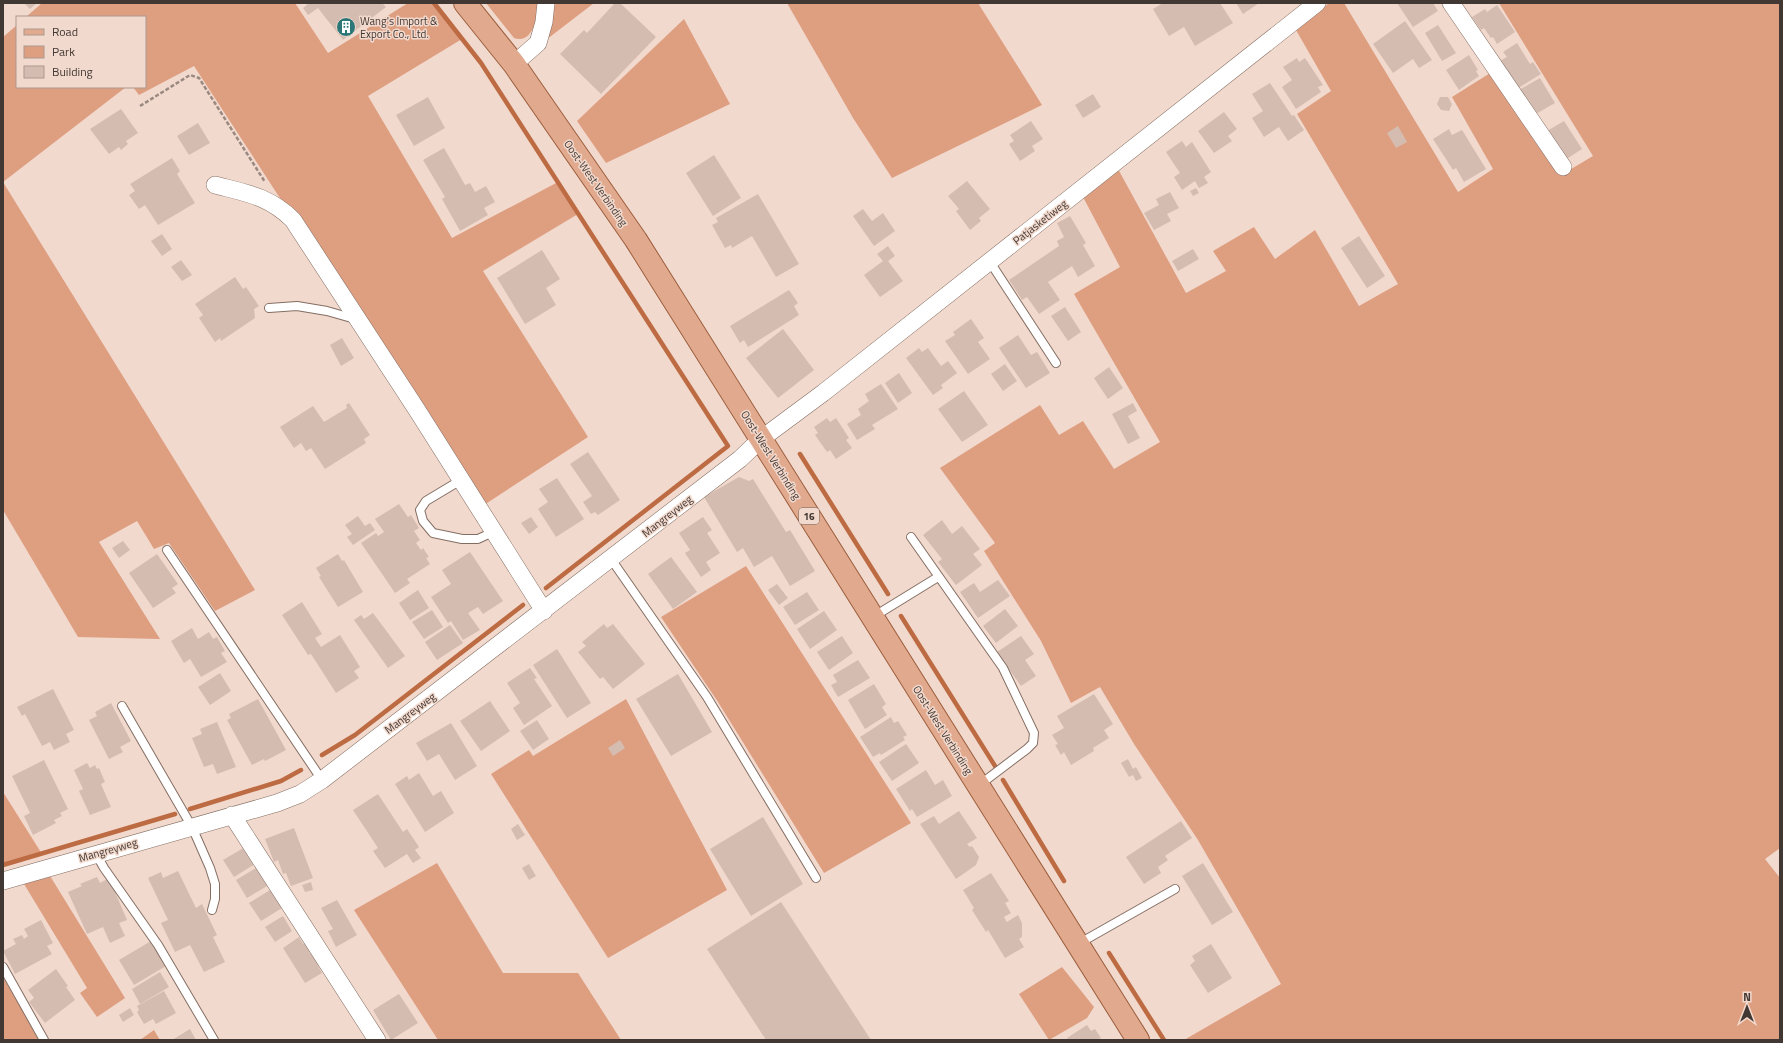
<svg xmlns="http://www.w3.org/2000/svg" width="1783" height="1043" viewBox="0 0 1783 1043" font-family="'Titillium Web',sans-serif">
	<style>
		.green { fill: #de9e80 }
		.lines { fill: none; stroke-linecap: round; stroke-linejoin: round }
		.stream { stroke: #bd6b42; stroke-width: 4.5 }
		.building { fill: #d5bcb1 }
		.lane-casing { stroke: #846e63; stroke-width: 10 }
		.street-casing { stroke: #846e63; stroke-width: 18 }
		.primary-casing { stroke: #9c5e3d; stroke-width: 24 }
		.path { stroke: #9a8980; stroke-width: 2.5; stroke-dasharray: 4 2; stroke-linecap: butt }
		.lane { stroke: #fff; stroke-width: 8 }
		.street { stroke: #fff; stroke-width: 17 }
		.primary { stroke: #e1aa8e; stroke-width: 22 }
		.labels { text-anchor: middle; stroke-width: 3; stroke-linejoin: round; paint-order: stroke }
		.shield { fill: #f2d9cd; stroke: #776861; stroke-width: 1 }
		.shield-label { font-size: 10px; font-weight: bold; fill: #423833 }
		.poi-label { font-size: 11px; fill: #423833; stroke: #f2d9cd; text-anchor: start }
		.street-label { font-size: 11px; fill: #423833; stroke: #f2d9cd }
	</style>
	<rect width="100%" height="100%" fill="#f2d9cd"/>
	<!-- green -->
	<path class="green" d="M42,3h253l33,50 80,-50h26l28,36 -94,57 84,142 106,-56 20,32 -95,57 105,166 -107,70 -287,-441 -55,29 -6,-8h12v-70h-119z
		M486,3h54c-2,12 -7,42 -26,35z
		M550,3h44l-52,40z
		M787,3h191l64,102 -150,73 -39,-60z
		M1329,3h15l114,189 35,-23 -41,-72 43,-27 66,105 32,-19 -94,-153h281v845l-15,11 15,19v162h-596l97,-56 -83,-144 -64,-96 -34,-57 -29,16 -30,-62 -57,-90 11,-8 -55,-75 100,-63 19,30 24,-14 31,48 46,-27 -86,-148 46,-27 -37,-70 35,-28 68,124 40,-22 -13,-20 41,-24 21,32 40,-29 44,76 39,-22 -101,-170 34,-23 -35,-61z
		M684,19l46,85 -124,59 -29,-42z
		M17,25v62h109l-123,95 252,408 -40,21 -46,-68 -15,6 -17,-28 -38,21 61,97 -82,-2 -75,-127v-473z
		M746,566l165,257 -87,50 -106,-171 -57,-85z
		M626,699l101,191 -119,68 -117,-184 38,-24 4,6z
		M3,792l39,62 -39,11z
		M437,863l66,110h75l43,67h-183l-84,-130z
		M47,871l78,127 -28,19 -17,-24 7,-5 -66,-109z
		M1062,967l32,40 -7,11 -38,22 -30,-46z
		M3,977l37,63h-37z
		M154,1030l6,10h-20z"/>
	<g class="lines">
		<!-- stream -->
		<path class="stream" d="M434,3l47,60 247,383 -182,142
			M800,454l88,140
			M901,616l94,150
			M322,755l33,-20 168,-130
			M1003,780l61,101
			M190,809l91,-28 20,-11
			M3,865l172,-51
			M1109,953l55,87"/>
	</g>
	<!-- building -->
	<path class="building" d="M24,3h13l-7,6z
		M309,3h73l4,4 -43,33 -25,-32 -10,7 -5,-7z
		M615,3h5l36,34 -55,57 -41,-40 24,-24 3,3z
		M1163,3h57l13,20 -38,23 -11,-19 -15,9 -16,-27z
		M1236,3h23l-16,11z
		M1397,3h36l5,8 -25,16z
		M1497,5l18,27 -18,12 -4,-7 -2,1 -7,-10 -3,2 -9,-13 13,-8 2,3z
		M1405,21l27,39 -13,8 -6,-9 -20,14 -20,-29z
		M1438,25l18,28 -14,8 -17,-28z
		M1517,43l13,21 3,-2 8,12 -26,16 -17,-28 9,-5 -4,-5z
		M1469,55l9,15 -2,1 3,5 -20,14 -13,-20z
		M1297,58l2,4 6,-4 18,27 -5,2 3,5 -25,17 -14,-22 10,-7 -9,-13z
		M1540,78l15,25 -21,12 -15,-25z
		M1270,83l22,33 2,-1 10,15 -16,11 -9,-14 -15,10 -12,-19 11,-7 -11,-17z
		M1093,94l8,13 -18,11 -8,-13z
		M428,97l17,31 -31,18 -18,-31z
		M1440,97h8l4,7 -3,7 -8,-1 -4,-6z
		M121,109l17,24 -12,8 2,3 -7,6 -2,-3 -10,7 -19,-25z
		M1224,112l13,17 -9,7 4,5 -18,12 -16,-22z
		M1031,121l12,18 -11,7 3,5 -15,10 -11,-17 5,-3 -4,-6z
		M1564,121l18,28 -17,11 -18,-29z
		M198,123l12,20 -21,12 -12,-19z
		M1398,126l9,16 -11,6 -9,-15z
		M1449,129l3,6 10,-5 24,39 -22,13 -8,-14 -3,2 -20,-31z
		M1182,141l4,6 6,-5 19,30 -7,5 4,6 -9,5 -4,-7 -13,9 -8,-13 6,-4 -14,-21z
		M444,148l21,37 5,-2 5,9 11,-6 9,16 -11,6 4,7 -28,16 -18,-32 3,-2 -22,-37z
		M714,155l27,43 -28,18 -27,-43z
		M172,158l8,13 -3,3 18,29 -37,22 -13,-20 -6,4 -10,-14 6,-4 -5,-7z
		M967,181l23,28 -11,9 2,3 -11,9 -14,-19 3,-2 -11,-13z
		M1196,188l3,5 -6,3 -3,-5z
		M1170,192l9,16 -12,6 4,7 -17,9 -10,-17 15,-8 -3,-6z
		M758,194l41,70 -23,13 -24,-41 -20,12 -1,-3 -6,3 -13,-23 6,-3 -2,-4z
		M863,209l9,12 11,-8 12,18 -21,15 -21,-30z
		M1070,216l16,27 -3,2 12,21 -17,11 -6,-11 -24,16 12,18 -21,14 -12,-17 -5,3 -13,-20 50,-34 -2,-5 7,-4 -7,-14z
		M162,234l10,15 -10,7 -11,-15z
		M1359,236l26,40 -18,12 -26,-40z
		M888,246l7,10 -7,5 15,20 -23,16 -16,-22 19,-14 -6,-7z
		M1193,249l6,10 -21,12 -6,-10z
		M542,250l18,29 -14,9 10,17 -31,19 -28,-46z
		M181,260l11,15 -10,6 -11,-14z
		M235,277l8,12 3,-2 13,19 -5,3 1,9 -34,23 -1,-3 -5,4 -16,-24 4,-3 -8,-11z
		M789,290l9,13 -4,3 5,9 -51,32 -4,-7 -4,3 -10,-17z
		M1065,307l16,25 -13,9 -17,-25z
		M971,319l13,19 -6,4 12,17 -22,15 -23,-33 10,-6 -2,-3z
		M783,329l31,41 -36,28 -32,-40z
		M1018,335l13,20 6,-3 13,21 -24,15 -27,-40z
		M342,338l12,20 -13,8 -11,-21z
		M919,348l3,4 6,-4 13,18 7,-5 9,12 -16,12 2,3 -10,7 -27,-37z
		M1005,364l12,17 -14,10 -12,-17z
		M1109,367l14,21 -15,11 -14,-21z
		M899,373l13,20 -14,10 -13,-20z
		M881,384l17,25 -26,16 3,4 -18,11 -10,-16 14,-9 -3,-6 11,-8 -4,-7z
		M964,391l24,34 -26,17 -24,-33z
		M349,403l21,32 -6,4 2,4 -41,26 -14,-21 -5,3 -5,-8 -7,5 -14,-21 33,-21 11,16 23,-14 -1,-3z
		M1133,403l4,8 -9,5 12,22 -12,6 -16,-30z
		M827,418l3,4 6,-4 13,20 -3,2 6,8 -16,11 -6,-9 -3,2 -12,-17 3,-2 -4,-6z
		M588,452l32,48 -22,15 -3,-3 -4,2 -8,-12 9,-6 -22,-32z
		M739,477l10,4 4,-2 33,53 4,-2 25,41 -25,15 -18,-30 -18,11 -11,-19 -6,4 -33,-55z
		M557,478l27,41 -28,18 -18,-28 10,-7 -9,-13z
		M399,504l9,13 3,-2 8,13 -5,3 6,9 -4,3 5,7 2,-2 6,9 -3,1 4,6 -23,15 3,4 -15,10 -34,-50 15,-10 2,3 6,-4 -9,-13z
		M358,516l7,10 5,-3 5,7 -22,15 -6,-8 5,-3 -7,-9z
		M531,517l7,10 -9,7 -8,-11z
		M703,517l9,13 -5,3 13,20 -14,9 5,8 -10,7 -16,-24 5,-3 -11,-17z
		M942,520l10,14 10,-8 18,23 -7,5 9,11 -26,20 -18,-23 4,-3 -19,-24z
		M123,541l7,9 -11,8 -7,-10z
		M470,552l33,49 -20,13 -5,-7 -10,6 12,17 -17,10 -12,-19 -3,2 -17,-26 20,-13 -9,-14z
		M157,554l21,30 -6,4 4,5 -23,15 -24,-35z
		M338,554l4,7 2,-1 19,32 -25,15 -19,-30 2,-1 -5,-8z
		M671,557l26,35 -24,17 -25,-35z
		M998,580l12,16 -32,22 -18,-26 14,-9 6,9z
		M777,584l11,14 -9,7 -11,-15z
		M418,590l11,18 -19,12 -11,-17z
		M807,592l12,18 -24,15 -12,-18z
		M302,602l20,32 -7,4 6,9 19,-12 20,32 -6,4 5,7 -23,15 -25,-39 -3,1 -26,-40z
		M1005,609l13,17 -22,17 -13,-17z
		M432,610l11,17 -19,12 -12,-17z
		M824,611l13,19 -27,19 -13,-20z
		M373,613l32,43 -17,12 -34,-48 7,-5 3,4z
		M604,624l3,4 6,-4 32,40 -32,25 -10,-12 -3,2 -22,-27 8,-6 -4,-4z
		M450,625l13,18 -26,17 -12,-18z
		M192,628l6,11 11,-7 4,7 4,-2 8,14 -4,2 6,9 -26,15 -11,-18 -6,4 -13,-22z
		M842,636l11,17 -24,17 -12,-18z
		M1021,636l13,18 -9,6 11,16 -15,10 -24,-34z
		M557,649l34,54 -24,15 -34,-53z
		M858,660l12,18 -32,19 -7,-12 6,-3 -4,-7z
		M530,668l7,10 -3,1 18,27 -28,19 -11,-17 7,-5 -13,-20z
		M220,673l11,18 -21,14 -12,-18z
		M678,674l34,58 -41,24 -35,-57z
		M874,684l12,20 -4,3 5,8 -22,14 -17,-29z
		M53,689l21,41 -8,4 4,8 -16,8 -4,-8 -8,4 -17,-32 -3,2 -5,-9z
		M1094,694l19,30 -9,6 5,8 -16,10 1,3 -23,14 -7,-13 -3,3 -6,-10 3,-1 -6,-9 12,-7 -7,-12z
		M258,699l28,51 -21,11 -1,-2 -12,6 -25,-45 4,-2 -2,-4z
		M490,701l20,30 -29,20 -21,-30z
		M111,703l20,38 -11,6 3,5 -14,7 -20,-39 8,-4 -2,-4z
		M891,717l3,6 4,-2 9,14 -4,2 2,3 -24,15 -1,-2 -7,4 -13,-20z
		M537,720l12,19 -16,11 -13,-19z
		M217,722l19,45 -19,7 -4,-10 -9,3 -12,-29 10,-4 -2,-5z
		M451,723l26,43 -22,14 -16,-26 -12,7 -11,-18z
		M620,740l5,8 -12,8 -5,-8z
		M906,744l13,19 -27,18 -13,-19z
		M1128,759l5,10 3,-2 6,11 -6,3 -3,-6 -4,2 -8,-14z
		M44,760l24,49 -8,4 2,3 -8,4 2,3 -23,12 -9,-19 6,-3 -18,-37z
		M87,763l3,5 5,-3 2,4 2,-1 6,14 -4,2 10,23 -21,8 -11,-24 4,-2 -9,-19z
		M926,770l9,15 8,-5 9,16 -35,21 -5,-8 -2,2 -14,-22z
		M419,773l14,23 8,-5 13,22 -29,19 -30,-48 12,-8 2,4z
		M378,794l25,38 4,-3 12,18 -4,3 6,8 -8,5 -6,-9 -22,14 -12,-17 5,-3 -25,-38z
		M959,811l18,27 -10,6 3,3 2,-1 7,11 -3,8 -20,14 -36,-55 14,-8 5,8z
		M763,817l40,67 -52,32 -41,-67z
		M1181,821l11,17 -27,18 3,4 -10,7 3,6 -17,11 -18,-27z
		M518,824l7,11 -8,5 -6,-11z
		M294,828l19,50 -22,8 -5,-13 -3,1 -5,-14 -4,2 -9,-23z
		M245,847l10,17 -21,13 -11,-17z
		M1203,863l30,49 -21,13 -30,-49z
		M529,864l7,12 -7,4 -7,-12z
		M256,868l11,18 -20,12 -11,-18z
		M178,871l18,37 6,-4 15,31 -4,2 12,25 -21,10 -14,-27 -15,7 -14,-29 7,-3 -20,-42 13,-6 2,6z
		M991,873l18,28 -4,2 6,10 -7,4 3,5 11,-7 4,8v14l-3,2 5,8 -19,11 -17,-28 -2,2 -14,-22 2,-2 -11,-18z
		M97,877l3,6 9,-5 18,42 -8,3 6,13 -15,7 -7,-16 -16,7 -19,-42 14,-6 -2,-2z
		M311,882l2,8 -8,2 -3,-7z
		M270,890l12,18 -21,13 -12,-18z
		M337,900l20,35 -21,12 -8,-16 5,-2 -12,-21z
		M781,902l90,138h-105l-59,-91z
		M283,916l9,15 -17,11 -10,-15z
		M41,920l12,23 -6,3 5,8 -37,20 -12,-23 13,-7 -3,-5 9,-4 2,4 4,-3 -4,-7z
		M299,937l4,7 3,-2 5,9 -2,1 11,13 -2,1 4,7 -17,10 -22,-35z
		M151,941l15,25 -32,19 -15,-25z
		M1211,944l21,34 -24,15 -18,-28 5,-4 -3,-5z
		M56,969l12,17 -2,1 9,13 -30,23 -16,-21 5,-4 -6,-8z
		M160,972l9,15 -29,17 -8,-15z
		M164,991l12,22 -20,11 -3,-5 -9,5 -7,-12 2,-2 -2,-4z
		M399,994l19,29 -27,17 -18,-30z
		M130,1008l4,7 -11,7 -4,-7z
		M1087,1025l4,6 4,-2 6,9 -4,2h-29l-1,-2z
		M190,1029l6,11h-24z"/>
	<g class="lines">
		<!-- lane casing -->
		<g class="lane-casing">
			<path id="lane" d="M990,262l66,101
				M269,308l28,-2 30,5 28,8
				M461,480l-35,21 -6,9 3,11 10,12 29,6h16l15,-7
				M911,537l92,131 31,65 -1,10 -6,6 -49,37
				M167,550l155,230
				M611,559l96,138 109,181
				M873,617l65,-40
				M122,706l70,121 18,41 5,16v15l-3,11
				M96,854l8,14 54,77 56,95
				M1078,944l97,-55
				M3,967l41,73"/>
		</g>
		<!-- street casing -->
		<g class="street-casing">
			<path id="street" d="M1451,3l112,164
				M514,64l24,-21 6,-21 2,-19
				M215,185c31,8 54,11 78,35l124,190 127,201
				M232,815l145,225
				M3,881l274,-78 23,-9 22,-14 418,-321 21,-20 62,-46 494,-390"/>
		</g>
		<!-- primary casing -->
		<g class="primary-casing">
			<path id="primary" d="M465,3l49,61 122,176 502,800"/>
		</g>
		<!-- path -->
		<path class="path" d="M140,106l50,-31 9,3 66,104"/>
		<!-- lane -->
		<use href="#lane" class="lane"/>
		<!-- street -->
		<use href="#street" class="street"/>
		<!-- primary -->
		<use href="#primary" class="primary"/>
	</g>
	<!-- icons -->
	<defs>
		<g id="building-disc" transform="scale(1)"><circle r="9.5" fill="#2d7778" stroke="#f2d9cd"/><path d="M-4-6H4V6H1V3H-1V6H-4ZM-2.5-4.3h1.7v1.8h-1.7ZM.8-4.3h1.7v1.8H.8ZM-2.5-1h1.7V.8h-1.7ZM.8-1h1.7V.8H.8Z" fill="#fff"/></g>
	</defs>
	<g fill-rule="evenodd">
		<use href="#building-disc" x="346" y="27"/>
	</g>
	<g class="labels">
		<!-- shield labels -->
		<rect class="shield" x="799" y="508" width="20" height="16" rx="3"/>
		<g class="shield-label">
			<text x="809" y="520">16</text>
		</g>
		<!-- poi labels -->
		<g class="poi-label">
			<text x="360" y="25">Wang's Import &amp;<tspan x="360" dy="13">Export Co., Ltd.</tspan></text>
		</g>
		<!-- street labels -->
		<g class="street-label">
			<text transform="translate(596 183) rotate(55)" y="4">Oost-West Verbinding</text>
			<text transform="translate(1040 222) rotate(-38)" y="4">Patjasketiweg</text>
			<text transform="translate(771 455) rotate(58)" y="4">Oost-West Verbinding</text>
			<text transform="translate(667 516) rotate(-38)" y="4">Mangreyweg</text>
			<text transform="translate(410 713) rotate(-37)" y="4">Mangreyweg</text>
			<text transform="translate(943 730) rotate(58)" y="4">Oost-West Verbinding</text>
			<text transform="translate(108 850) rotate(-16)" y="4">Mangreyweg</text>
		</g>
	</g>
	<!-- border -->
	<rect width="1783" height="1043" fill="none" stroke="#423833" stroke-width="8"/>
	<!-- legend -->
	<rect x="16" y="16" width="130" height="72" fill="#f2d9cd" stroke="#ac998f"/>
	<rect x="24" y="29" width="20" height="6" fill="#e1aa8e" stroke="#ac998f"/>
	<text x="52" y="36" font-size="12" fill="#423833">Road</text>
	<rect x="24" y="46" width="20" height="12" fill="#de9e80" stroke="#ac998f"/>
	<text x="52" y="56" font-size="12" fill="#423833">Park</text>
	<rect x="24" y="66" width="20" height="12" fill="#d5bcb1" stroke="#ac998f"/>
	<text x="52" y="76" font-size="12" fill="#423833">Building</text>
	<!-- north arrow -->
	<g transform="translate(1747 1007)" stroke="#f2d9cd" stroke-width="3" paint-order="stroke">
	<path d="M0-3L7 15L0 10L-7 15Z" fill="#423833"/>
	<text y="-6" font-size="11" font-weight="bold" text-anchor="middle" fill="#423833">N</text>
	</g>
</svg>
